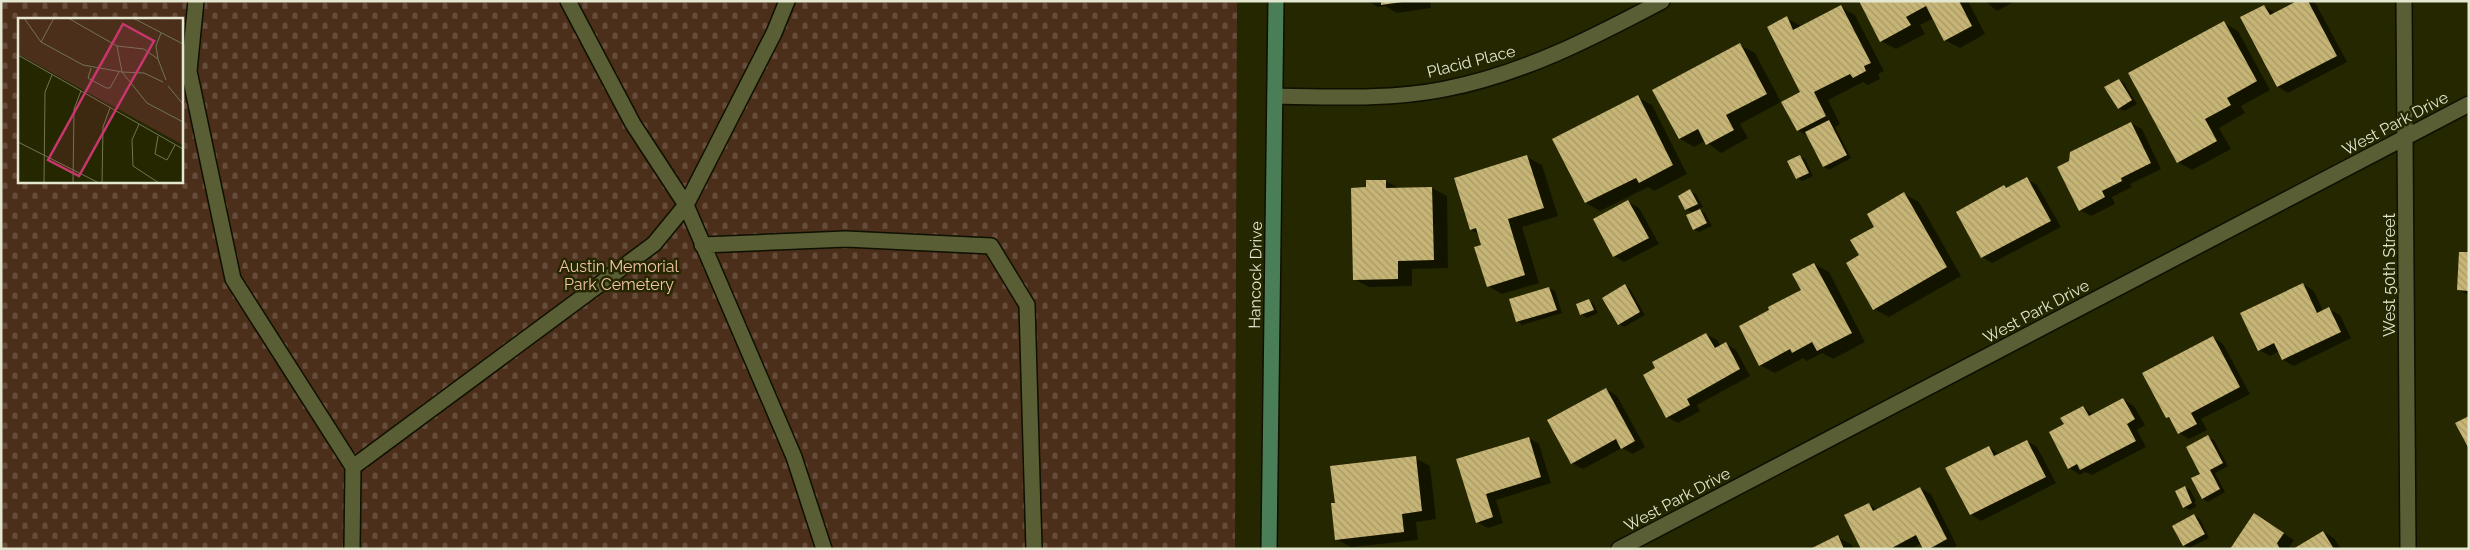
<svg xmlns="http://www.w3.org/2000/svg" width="2470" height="550" viewBox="0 0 2470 550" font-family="Raleway,sans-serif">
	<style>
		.cemetery { fill: url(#cemetery-stones); fill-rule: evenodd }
		.shadow { fill: #0007 }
		.building { fill: url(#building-back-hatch) }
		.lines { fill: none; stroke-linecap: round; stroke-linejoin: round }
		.lane-casing { stroke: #0e1000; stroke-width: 18 }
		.street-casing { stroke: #0e1000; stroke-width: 18 }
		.secondary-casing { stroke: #0e1000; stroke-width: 18 }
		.lane { stroke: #5a5e34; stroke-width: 15 }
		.street { stroke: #5a5e34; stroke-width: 15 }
		.secondary { stroke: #4a7e56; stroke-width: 15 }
		.labels { text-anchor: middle; stroke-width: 5; stroke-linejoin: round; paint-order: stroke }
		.street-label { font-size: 16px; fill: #e5e8d1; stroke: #252700 }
		.park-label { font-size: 16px; fill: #f5c4a6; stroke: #252700 }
		.inset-road { fill: none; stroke: #727454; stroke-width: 1 }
		.view { fill: #c7376d; fill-opacity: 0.15; stroke: #c7376d; stroke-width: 2.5 }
		.inset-edge { fill: none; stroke: #e5e8d1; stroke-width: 2.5 }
	</style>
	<defs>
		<pattern id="cemetery-stones" width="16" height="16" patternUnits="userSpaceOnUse" patternTransform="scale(1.25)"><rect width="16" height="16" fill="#4c2f1b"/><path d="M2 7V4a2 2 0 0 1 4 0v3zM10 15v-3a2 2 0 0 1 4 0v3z" fill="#664d3b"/></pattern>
		<pattern id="building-back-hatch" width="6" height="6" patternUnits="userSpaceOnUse" patternTransform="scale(1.25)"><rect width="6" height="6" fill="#c7b576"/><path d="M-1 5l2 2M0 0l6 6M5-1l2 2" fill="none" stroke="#a69968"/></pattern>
	</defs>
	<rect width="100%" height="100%" fill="#252700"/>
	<!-- cemetery -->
	<path class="cemetery" d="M1,1h1236l-2,548h-1234zM19,19h162v162h-162z"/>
	<!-- shadow -->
	<path class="shadow" d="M1368,1h62l1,7 -34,5 -12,-7 -7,1z
		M1860,1h108l17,33 -25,14 -15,-8 -11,-22 -14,7 5,9 -29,15 -15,-8z
		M1985,1h31l-19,10z
		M2300,1h11l5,3 31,58 -59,31 -10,-6 -14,-81 12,8z
		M1841,7l14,8 29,56 -6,3 2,5 -12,6 -5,-3 -35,18 12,24 -5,3 16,31 -22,12 -5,-3 -16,-31 -10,-6 4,-38 -15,-74 14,8z
		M2224,23l14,8 32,59 -29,16 4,7 -26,15 12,21 -39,21 -14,-8z
		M1740,45l15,8 26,49 -41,22 8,14 -27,15 -16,-12 -11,6 -15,-9z
		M2119,80l5,3 13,21 -13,7 -5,-3z
		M1637,97l15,8 35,69 -33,17 -6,-4 -48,24 -14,-8z
		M2131,123l11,6 19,40 -31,15 2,3 -20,10 3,7 -24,12 -11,-6z
		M1800,156l5,3 8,17 -11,5 -5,-3z
		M1527,157l15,8 16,51 -36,11 17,56 -37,11 -14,-8 -5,-41 -4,-11 -8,-4 -16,-51z
		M2027,179l10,6 24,42 -69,36 -10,-6 22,-70 4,2z
		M1386,181l14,8 32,-1 15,8 1,72 -36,1v17l-43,1 -15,-8 13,-97z
		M1690,191l6,3 7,13 -5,2 7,4 7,13 -13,6 -5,-3 -1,-16 -7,-4z
		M1904,194l15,8 42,74 -72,41 -15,-8 -13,-53 15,-29z
		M1628,202l11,6 20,36 -35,18 -10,-6z
		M2469,253v42l-11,-5z
		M1814,264l15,8 36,70 -32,17 -11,-6 -15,8 -4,-3 -28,15 -15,-8 11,-54 31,-21z
		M2303,284l11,7 9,20 6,-2 11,6 11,23 -57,28 -11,-6 -3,-9 -10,5 -11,-6z
		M1625,286l5,3 15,26 -21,12 -5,-3z
		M1549,288l6,3 7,22 -40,12 -5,-4z
		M1589,301l5,3 4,9 -11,5 -6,-4z
		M1706,334l11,6 4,7 5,-3 10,6 14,26 -53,29 3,6 -22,12 -11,-6z
		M2213,337l10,7 27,50 -49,25 6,11 -18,9 -10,-6 -7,-12 -5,-4z
		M1606,389l11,7 28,51 -12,7 -11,-6 -39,21 -11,-6z
		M2123,399l11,7 11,19 -8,5 9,17 -54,28 -7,-3 -5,3 -11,-7 -19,-35 15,-8 18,-18 11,8z
		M2208,437l6,3 14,26 -13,7 10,19 -17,10 -5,-3 -10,-20 9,-4z
		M1529,438l10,6 12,39 -55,17 7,23 -15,5 -11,-6 -20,-62z
		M2027,441l10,6 19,36 -75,38 -10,-7 18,-67 11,8z
		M1415,458l15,8 6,53 -20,3 2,18 -67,7 -15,-8v-35z
		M2185,487l5,3 6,11 -2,1 3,4 -7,4 -6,-3z
		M1920,488l11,6 26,52 -6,3h-27l-2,-6 -11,6h-48l6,-45 9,6z
		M2194,516l6,3 9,19 -20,10 -5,-3z
		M2265,521l29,19 -6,9h-56z
		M2323,532l11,6 7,11h-45z
		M1838,537l14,8 2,4h-41z"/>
	<!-- building -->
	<path class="building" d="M1381,1h21v1l-21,3z
		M1859,1h100l13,25 -28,15 -18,-35 -20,11 5,8 -31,17z
		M2297,1h11l29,55 -60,31 -37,-70 24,-12 6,10z
		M1841,5l30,58 -7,3 2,5 -13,7 -3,-4 -36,18 12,24 -29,15 -16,-29 19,-10 -33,-65 20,-11 6,14z
		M2224,21l33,60 -30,17 4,7 -26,14 12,22 -40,22 -49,-90z
		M1740,43l27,51 -41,21 8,15 -28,15 -8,-16 -19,10 -27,-49z
		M2119,79l13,21 -14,9 -14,-22z
		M1638,95l35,70 -34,18 -3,-5 -51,25 -33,-64z
		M1829,120l18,35 -24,12 -18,-35z
		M2131,122l20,41 -30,15 1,3 -20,10 3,6 -26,14 -22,-44 12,-6 1,-9z
		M1527,155l17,53 -36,11 17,56 -38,12 -13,-40 7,-2 -5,-17 -6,2 -16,-52z
		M1800,155l9,18 -13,6 -9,-18z
		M2027,177l24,44 -70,37 -25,-46 48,-27 2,3z
		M1366,180h20v8l46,-1 2,73 -36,1v18l-45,1 -2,-92 15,-1z
		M1690,189l8,15 -13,6 -7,-14z
		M1904,192l43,75 -74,43 -27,-47 13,-8 -9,-15 24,-13 -7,-13z
		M1628,200l21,38 -36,19 -20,-38z
		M1700,209l7,14 -14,7 -7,-15z
		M2459,252h10v39l-12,-1z
		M1814,263l38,70 -35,18 -5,-9 -20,11 -2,-4 -31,17 -20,-40 30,-16 -1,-3 33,-17 -9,-16z
		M2303,283l14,30 12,-6 12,25 -59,28 -8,-17 -16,8 -18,-38z
		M1625,284l15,28 -22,13 -16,-27z
		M1549,287l8,23 -41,12 -7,-23z
		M1589,299l5,11 -14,5 -4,-11z
		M1706,333l9,15 11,-6 14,27 -53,30 3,6 -24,13 -23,-43 12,-7 -3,-6z
		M2213,336l27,51 -49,26 6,11 -19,10 -9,-17 -3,1 -24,-45z
		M1606,388l29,53 -14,8 -5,-10 -45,25 -24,-44z
		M2123,398l12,21 -8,5 9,17 -56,29 -3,-6 -9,5 -19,-37 15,-8 -4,-6 23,-12 6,10z
		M2469,416v33l-14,-26z
		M2208,435l15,28 -13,7 10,19 -18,10 -11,-21 9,-4 -14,-27z
		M1529,437l12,40 -55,17 7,23 -17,6 -20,-64z
		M2027,440l19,37 -76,38 -25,-47 44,-22 5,10z
		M1416,456l6,55 -20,3 2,18 -69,8 -4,-37h4l-5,-37z
		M2185,486l7,17 -9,5 -8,-17z
		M1920,487l27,52 -18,10h-6l-7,-14 -26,14h-29l-17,-34 25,-12 4,8z
		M2254,513l30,20 -7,10 3,6h-50z
		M2194,514l11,20 -22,12 -11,-20z
		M2323,531l11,18h-41z
		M1838,535l6,14h-34z"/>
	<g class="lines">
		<!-- lane casing -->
		<g class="lane-casing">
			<path id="lane" d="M196,1l-7,70 44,208 120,188 -1,82
				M787,1l-13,32 -88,172 108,252 30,92
				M702,245l144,-6 145,7 36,59 7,244
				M353,467l301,-223 32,-39 -53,-81 -65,-123"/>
		</g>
		<!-- street casing -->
		<g class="street-casing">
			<path id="street" d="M2404,1l4,548
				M1275,96c55,1 115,4 170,-7 78,-15 147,-51 217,-88
				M1619,549l850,-445"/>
		</g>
		<!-- secondary casing -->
		<g class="secondary-casing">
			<path id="secondary" d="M1269,549l7,-548"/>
		</g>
		<!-- lane -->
		<use href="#lane" class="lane"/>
		<!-- street -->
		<use href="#street" class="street"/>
		<!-- secondary -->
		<use href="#secondary" class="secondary"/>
	</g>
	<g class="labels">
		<!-- street labels -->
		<g class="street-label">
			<text transform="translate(1471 61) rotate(-14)" y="6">Placid Place</text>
			<text transform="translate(2395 123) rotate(-28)" y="6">West Park Drive</text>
			<text transform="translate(1255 275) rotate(-89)" y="6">Hancock Drive</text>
			<text transform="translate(2389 275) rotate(-90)" y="6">West 50th Street</text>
			<text transform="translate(2036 311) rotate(-28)" y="6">West Park Drive</text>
			<text transform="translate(1677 499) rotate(-28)" y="6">West Park Drive</text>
		</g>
		<!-- park labels -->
		<g class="park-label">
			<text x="619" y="272">Austin Memorial<tspan x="619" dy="18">Park Cemetery</tspan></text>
		</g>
	</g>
	<!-- overview -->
	<g transform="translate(18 18)">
		<rect width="165" height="165" fill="#252700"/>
		<path d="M0,0h165v127l-165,-91z" fill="#4c2f1b"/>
		<path class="inset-road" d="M6,0l17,24 42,23 39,7 25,31 36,19M50,0l49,28 27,3 14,10 8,21M115,0l50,26M23,24l13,-24M99,28l5,26 22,1 19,9M0,37l165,94M140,41l-2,-13 5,-13M73,50l-3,10 18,10h4l9,-16M150,68l15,18M121,106l-7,16 1,26 26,17M140,118l-3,18 12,6 8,-15M0,124l81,41M26,165l1,-91 7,-17M55,165l1,-74 7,-18M84,165l1,-56 7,-19"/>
		<path class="view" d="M105,6l31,17 -75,135 -31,-16z"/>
		<rect width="165" height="165" class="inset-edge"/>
	</g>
	<!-- border -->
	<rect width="2470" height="550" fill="none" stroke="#e5e8d1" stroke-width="5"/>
</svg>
